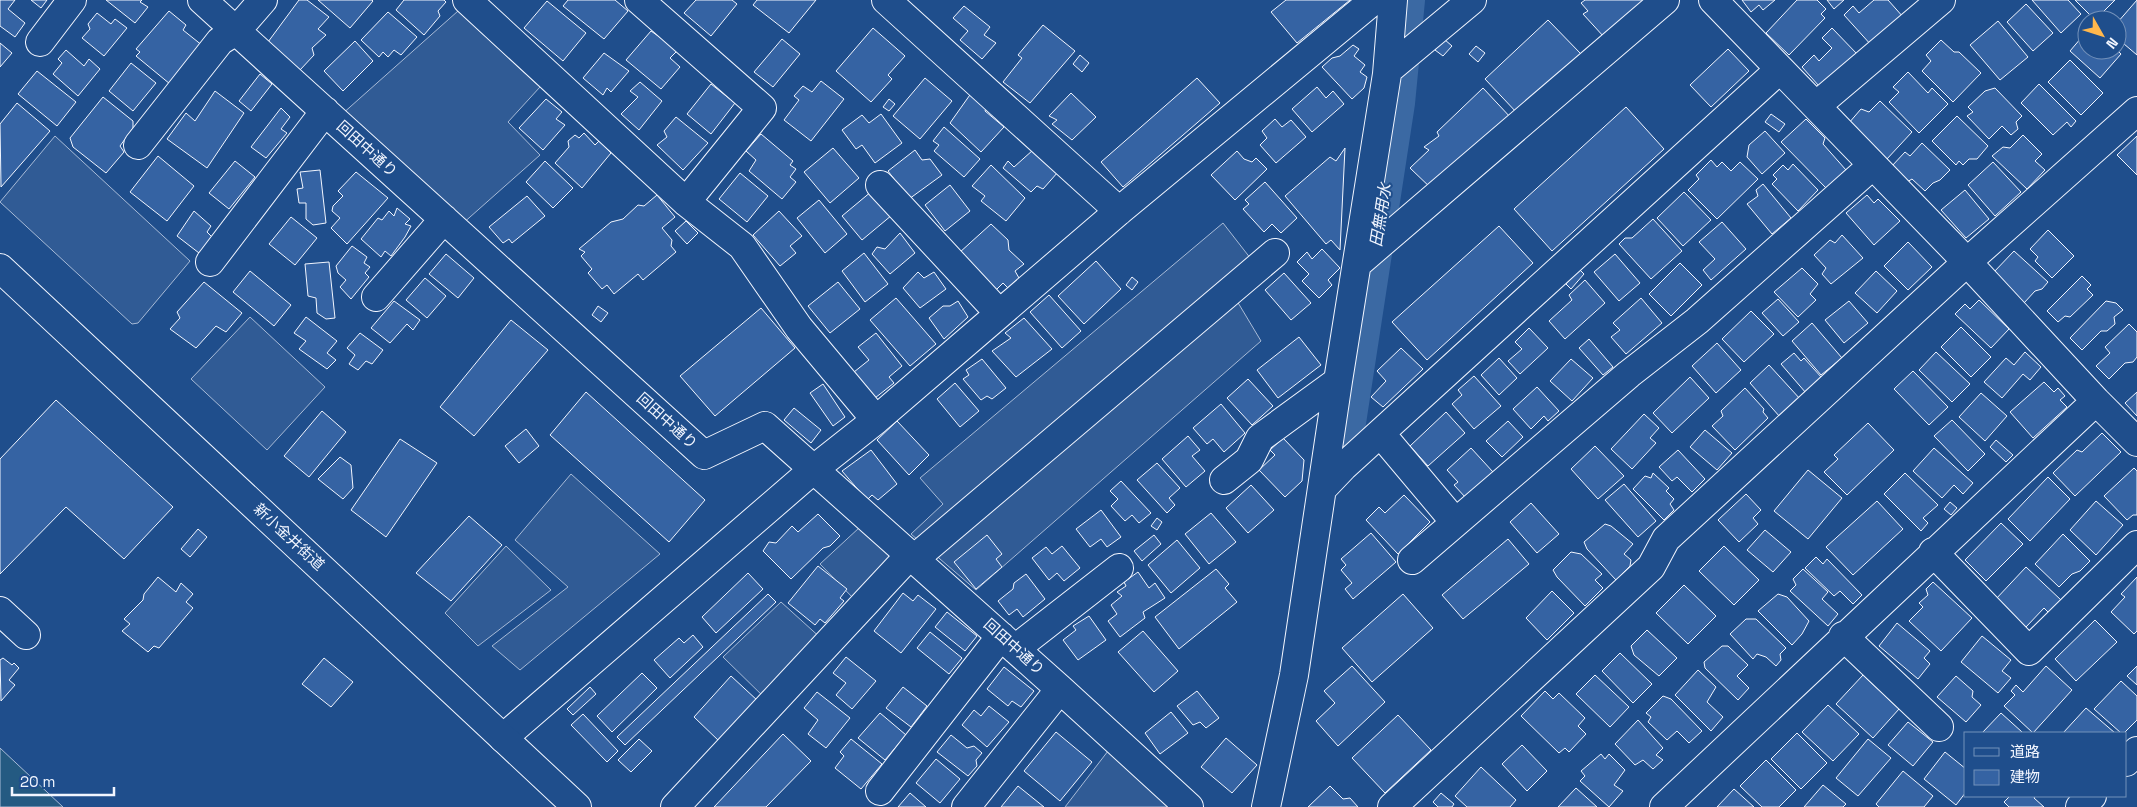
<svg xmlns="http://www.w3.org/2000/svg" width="2137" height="807" viewBox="0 0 2137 807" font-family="'Space Grotesk','Noto Sans JP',sans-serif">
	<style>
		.green { fill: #245a82; stroke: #a8bbd7 }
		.parking { fill: #305b95; stroke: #a8bbd7 }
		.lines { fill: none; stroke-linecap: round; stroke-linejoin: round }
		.canal { stroke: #3b69a3; stroke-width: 36 }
		.building { fill: #3563a3; stroke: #f2f6ff }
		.minor-casing { stroke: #f2f6ff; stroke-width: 30 }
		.major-casing { stroke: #f2f6ff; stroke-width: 30 }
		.minor { stroke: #1f4e8c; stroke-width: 28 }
		.major { stroke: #1f4e8c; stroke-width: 28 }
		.labels { text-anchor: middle; stroke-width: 4; stroke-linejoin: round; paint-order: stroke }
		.street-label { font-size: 15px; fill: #f2f6ff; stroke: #1f4e8c }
		.water-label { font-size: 16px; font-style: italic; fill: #f2f6ff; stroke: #1f4e8c }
	</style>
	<rect width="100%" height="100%" fill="#1f4e8c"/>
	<!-- green -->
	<path class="green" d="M0,748l63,59h-63z"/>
	<!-- parking -->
	<path class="parking" d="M458,11l82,76 -32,35 32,33 -79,70 -120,-110z
		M55,136l135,125 -52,62 -6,1 -132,-122z
		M1223,223l42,54 -28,24 24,40 -285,249 -65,-56 32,-30 -23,-26z
		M250,317l75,70 -58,63 -76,-71z
		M571,474l89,80 -140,116 -28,-24 76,-59 -53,-47z
		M860,527l29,27v9l-33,38 -36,-37z
		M506,546l45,44 -73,56 -33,-33z
		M781,602l42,38 -55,61 -45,-44z
		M1108,751l63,56h-106z"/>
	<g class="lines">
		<!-- canal -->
		<path class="canal" d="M1347,429l50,-326 10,-103"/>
	</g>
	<!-- building -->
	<path class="building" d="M0,0h15l-7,9 17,14 -10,14 -15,-11z
		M31,0h16l-6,8z
		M106,0h36l-2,2 8,5 -13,16z
		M299,0h8l22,17 -11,12 8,6 -14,13 2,7 -14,15 -32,-28z
		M318,0h54l1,1 -23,27z
		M404,0h40l2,2 -8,9 2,5 -16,19 -28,-25z
		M568,0h47l13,11 -24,28 -41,-33z
		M696,0h36l5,4 -26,32 -27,-23z
		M757,0h59l-27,33 -36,-28z
		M1286,0h64l-53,43 -26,-31z
		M1585,0h57l3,3 -41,34 -21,-23 5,-3 -7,-8z
		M1742,0h33l-12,10 -4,-5 -8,7z
		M1797,0h20l9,9 -5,5 4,4 -36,37 -23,-22z
		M1827,0h17l-10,9z
		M1874,0h14l16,18 -32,28 -28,-31 9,-9 6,7z
		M2032,0h36l13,14 -20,19z
		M2075,0h40l-20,20z
		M2137,0v55l-20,-17v-15z
		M547,1l39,32 -23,28 -39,-33z
		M2026,4l27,29 -20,18 -26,-29z
		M964,6l26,21 -6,8 12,8 -14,16 -22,-19 8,-9 -15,-13z
		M169,11l17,14 -3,5 20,16 -33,38 -34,-28 4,-4 -4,-3z
		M388,12l29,25 -16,18 -7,-5 -6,7 -5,-5 -4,5 -18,-17z
		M97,13l14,11 4,-5 12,9 -23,28 -22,-18 8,-9 -2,-5z
		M1548,20l33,34 -63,60 -33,-35z
		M1998,21l30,36 -28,23 -30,-35z
		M1043,25l32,26 -45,52 -27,-21 19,-24 -4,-3z
		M873,28l32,28 -17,19 4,4 -21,23 -35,-31z
		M1832,28l26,27 -39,31 -17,-19 12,-12 5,6 13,-13 -10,-10z
		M651,31l27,19 -8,8 10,9 -19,22 -35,-29z
		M2087,31v19h30l4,4 -21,24 -30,-27z
		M782,39l18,15 -27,33 -19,-15z
		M1444,39l8,7 -9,10 -8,-6z
		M1941,40l13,12h5l22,21 -28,29 -31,-31 9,-10 -5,-6z
		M355,41l18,20 -30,30 -19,-20z
		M0,43l12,10 -12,14z
		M1353,45l6,4 -5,7 11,9 -5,7 7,5 -3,11 -12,11 -30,-32 10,-9 8,-2z
		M1476,46l9,7 -7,9 -9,-8z
		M1728,49l21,22 -38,36 -21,-22z
		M66,50l18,16 5,-7 11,10 -22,27 -25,-22 9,-11 -4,-4z
		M604,53l25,18 -18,21 -4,-4 -4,7 -20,-17z
		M1080,55l9,8 -7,9 -9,-8z
		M2070,60l33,33 -22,22 -33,-33z
		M131,63l25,20 -23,28 -24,-20z
		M37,71l39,31 -19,24 -39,-32z
		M1908,72l20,21 4,-5 16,16 -29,29 -30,-31 10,-10 -6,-5z
		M260,74l12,10 -21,27 -12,-10z
		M925,78l27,23 -32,38 -27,-23z
		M1197,78l23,25 -97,84 -22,-25z
		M821,81l23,18 -33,42 -27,-21 15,-20 -5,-4 9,-10 9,6z
		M640,82l22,19 -23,29 -18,-16 17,-17 -8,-6z
		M711,84l24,19 -24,31 -24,-20z
		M2039,84l37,37 -5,6 -4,-5 -14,13 -32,-32z
		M1317,87l9,11 7,-7 11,13 -32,28 -20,-23z
		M1483,88l29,31 -78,72 -24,-23 19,-18 -5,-3 15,-11 -2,-4z
		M1995,88l27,28 -6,6 2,7 -7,6 -9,-9 -13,13 -22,-23 6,-4 -5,-5 17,-16z
		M215,91l29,22 -37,55 -40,-29 19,-26 9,8z
		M972,92l15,13 -2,6 19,16 -23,25 -31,-29z
		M1071,93l25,24 -24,23 -20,-16 5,-4 -8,-4z
		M103,97l30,24v7l-13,18 4,6 -18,21 -33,-26 -3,-9z
		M546,99l16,13 -6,7 9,6 -22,25 -24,-22z
		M889,99l6,5 -6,7 -6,-4z
		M1880,101l32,31 -26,28 -38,-36 13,-15 8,3z
		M17,103l33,28 -49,56 -1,-63z
		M1626,107l38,42 -112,102 -38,-42z
		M281,108l9,9 -9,12 6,4 -21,25 -15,-11z
		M881,114l21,29 -27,20 -13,-18 -6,4 -14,-19 20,-15 7,8z
		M1771,114l14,10 -6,8 -14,-10z
		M1957,116l31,30 -11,13h-8l-6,6 -4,-4 -3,4 -24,-24z
		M676,117l32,26 -25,27 -26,-25 10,-8 -3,-6z
		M1275,119l7,8 9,-7 15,17 -30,26 -16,-18 7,-7 -5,-7z
		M1806,119l19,19 -2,6 23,26 -20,18 -45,-46z
		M944,127l36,32 -16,18 -30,-26 5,-6 -6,-4z
		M1765,131l20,22 -23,21 -15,-17 2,-12z
		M584,133l11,12 4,-4 12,12 -29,35 -27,-25 14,-16 -1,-6 7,-6 4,3z
		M761,134l32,27 -3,4 6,4 -6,8 6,5 -14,17 -33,-28 7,-11 -10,-9z
		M2023,135l19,19 -7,7 10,9 -18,19 -35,-33 11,-9 7,1z
		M2137,136v39l-20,-20z
		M1922,143l28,27 -10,10 -7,3 -8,8 -13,-12 -5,3 -16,-15 14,-15 5,4z
		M833,148l26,30 -29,25 -26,-31z
		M1345,148l-5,102 -9,-10 -5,4 -41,-48 45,-39 6,4z
		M915,150l7,10 8,-1 12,16 -33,24 -21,-28z
		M1033,150l25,22 -15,17 -6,-3 -6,6 -28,-24 5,-7 6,6z
		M1237,151l7,8 8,3 4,-4 11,11 -32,31 -24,-25z
		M158,156l36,30 -27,35 -37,-29z
		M1711,160l6,7 5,-5 9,9 9,-9 18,17 -41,40 -29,-29 11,-11 -3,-4z
		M235,161l20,16 -26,32 -20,-16z
		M545,161l28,27 -20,20 -27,-26z
		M1993,162l28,30 -26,24 -27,-31z
		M1793,164l25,26 -20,21 -26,-27 5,-5 -4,-4 10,-10 5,5z
		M991,165l34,33 -19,23 -25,-20 4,-5 -13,-10z
		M320,170l6,53 -13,2 -7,-6v-16h-7l-2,-14 6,-1 -3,-16z
		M356,172l32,26 -41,46 -16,-16 9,-10 -8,-7 1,-5 10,-10 -5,-5z
		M740,173l28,23 -21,26 -28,-23z
		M1265,182l32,36 -16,15 -9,-9 -8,8 -21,-23 6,-5 -4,-4z
		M1763,184l28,34 -19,16 -25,-30 11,-8 -2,-6z
		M950,185l20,26 -25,20 -20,-26z
		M1965,190l24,29 -23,19 -25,-28z
		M872,191l20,24 -30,25 -20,-24z
		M1684,192l27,28 -28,26 -26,-28z
		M657,195l18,22 -13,11 10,12 -1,6 5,6 -33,28 -5,-6 -24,20 -7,-9 -5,4 -14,-16 4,-4 -11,-13 4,-4 -6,-3 32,-27 12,-3 15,-14 6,1z
		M1867,195l7,8 4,-4 22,22 -26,24 -28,-32z
		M527,196l18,20 -33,27 -3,-4 -6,4 -14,-16z
		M819,200l28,34 -22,19 -28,-35z
		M397,208l13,11 -5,5 6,2 -6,11 -14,19 -6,-5 -4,6 -20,-18 17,-21 4,2 7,-9 5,5z
		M194,211l17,15 -4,6 5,5 -13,16 -22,-17z
		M779,211l23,25 -12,10 6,7 -16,13 -27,-31z
		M291,217l26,21 -22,27 -26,-21z
		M1653,219l29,32 -31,28 -32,-35 6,-6h7z
		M686,221l12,12 -11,11 -12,-13z
		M1722,222l24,27 -35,31 -8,-10 12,-11 -16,-17z
		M991,224l17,16 1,10 15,14 -9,7 4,7 -11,10 -5,-5 -8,8 -36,-38z
		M1499,226l34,37 -106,97 -35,-38z
		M2048,230l26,26 -22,22 -17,-17 3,-4 -8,-8z
		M900,233l15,20 -25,21 -18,-20 5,-7 8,2z
		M1842,235l21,23 -32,26 -9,-10 4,-6 -12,-13 16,-15 5,3z
		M1908,242l24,25 -24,23 -24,-24z
		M352,246l15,11 -3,6 6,4 -5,6 4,4 -18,22 -11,-12 6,-7 -8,-7 -2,-7z
		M1322,249l18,19 -12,12 4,5 -13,13 -17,-17 7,-7 -12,-12 10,-10 5,7z
		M2014,251l34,31 -6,7 -7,2 -11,12 -31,-30z
		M864,253l24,31 -23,18 -23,-31z
		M446,254l28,24 -16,20 -29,-24z
		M1615,254l25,29 -21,18 -25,-29z
		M1096,261l25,28 -37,35 -26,-28z
		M329,262l6,56 -9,1 -9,-6 -1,-15 -8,-2 -3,-32z
		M1680,263l22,22 -31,31 -22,-22z
		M1802,268l16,16 -8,10 6,6 -18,17 -24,-25z
		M1579,269l5,5 -13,15 -5,-5z
		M250,271l41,34 -17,21 -41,-34z
		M1876,271l21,20 -20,22 -22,-20z
		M918,272l6,6 10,-6 12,17 -26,19 -17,-20z
		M1284,273l27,30 -20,17 -26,-30z
		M2082,276l9,9 -4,4 6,6 -23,22 -5,-1 -7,6 -11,-11z
		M1132,277l6,5 -6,8 -6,-5z
		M425,278l21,18 -19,22 -21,-18z
		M1585,280l20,23 -40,36 -16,-18 23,-21 -3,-5z
		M204,282l38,31 -16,19 -10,-6 -20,22 -26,-19 10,-11 -3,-6z
		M838,282l22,27 -30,24 -22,-27z
		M1049,295l32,36 -19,17 -32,-36z
		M896,298l40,46 -26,22 -40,-46z
		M1641,298l21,25 -36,31 -15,-17 9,-7 -7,-7z
		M1778,299l21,23 -16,14 -21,-23z
		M1979,300l30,29 -18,19 -36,-34 10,-10 5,5z
		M394,301l26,19 -7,10 -6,-6 -17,19 -19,-15z
		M958,301l10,16 -24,22 -15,-21 14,-12h7z
		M1849,301l19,22 -24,20 -19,-23z
		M2106,301l10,2 7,7 -9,7 1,7 -8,7h-6l-19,19 -12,-12z
		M598,306l10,7 -7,9 -9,-7z
		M761,308l34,40 -80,68 -35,-40z
		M1751,311l23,23 -30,28 -22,-23z
		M306,317l31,24 -10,12 9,7 -9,9 -28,-20 7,-8 -12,-8z
		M1024,318l28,31 -36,28 -24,-26 19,-13 -6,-5z
		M511,320l37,30 -74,86 -34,-29z
		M1812,323l30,35 -21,17 -29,-34z
		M2129,324l8,8v25l-4,5 -8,1 -16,16 -13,-13 14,-13 -5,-6z
		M1961,327l30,30 -20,20 -30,-30z
		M1529,328l19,20 -28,26 -12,-13 14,-12 -7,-7z
		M360,333l23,17 -11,14 -6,-3 -8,9 -9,-6 6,-9 -8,-7z
		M876,333l26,33 -13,11 5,6 -19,15 -21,-26 15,-12 -11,-13z
		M1299,337l22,28 -43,33 -21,-28z
		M1589,339l24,28 -10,8 -24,-27z
		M1717,343l24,27 -25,23 -24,-27z
		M1401,348l22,21 -40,38 -12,-10 15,-16 -9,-10z
		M1936,352l34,32 -18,18 -33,-32z
		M2025,352l16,15 -11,13 -7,-6 -21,24 -18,-16 22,-24 8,7z
		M1794,353l7,8 3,-3 18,20 -16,15 -25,-29z
		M1499,358l18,20 -18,17 -18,-20z
		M982,359l24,29 -14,11 -5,-3 -6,4 -18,-21 6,-4 -3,-5z
		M1571,359l22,19 -21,23 -22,-20z
		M1769,365l32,35 -21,17 -30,-34z
		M1913,371l35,36 -19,18 -35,-36z
		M1474,376l27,30 -27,23 -22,-25 10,-9 -4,-5z
		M1690,377l19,21 -37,35 -19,-20z
		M1248,379l25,27 -21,19 -25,-27z
		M2044,382l10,10 4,-4 7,8 -5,4 7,7 -34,31 -23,-26z
		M955,383l24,28 -19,16 -23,-28z
		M823,384l22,33 -12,9 -23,-33z
		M1537,387l22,24 -11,10 -4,-5 -13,13 -18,-20z
		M1745,388l19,21 -1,3 5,6 -33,32 -23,-24 11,-10 -2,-5z
		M586,392l119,108 -36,42 -119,-107z
		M2137,392v24l-12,-13z
		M1981,393l26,23 -22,25 -26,-24z
		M56,400l117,107 -49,52 -58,-52 -66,67v-115z
		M1221,404l24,29 -21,19 -11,-13 -6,5 -14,-16z
		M794,408l27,22 -10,13 -27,-23z
		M322,411l24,21 -37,45 -25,-21z
		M1446,412l19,21 -37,33 -18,-20z
		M1644,414l15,14 -9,10 6,5 -24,26 -21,-20z
		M1952,420l33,34 -17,17 -34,-35z
		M897,421l32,34 -20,20 -32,-35z
		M1508,421l15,16 -21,20 -16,-16z
		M1868,423l26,27 -47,45 -23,-23 14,-13 -4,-4z
		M526,429l13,17 -20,17 -14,-17z
		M1705,430l27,23 -15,17 -27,-23z
		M2102,433l19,19 -46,44 -22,-23 24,-23 5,2z
		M1188,436l12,14 -8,6 13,15 -19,16 -24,-28z
		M1283,438l21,22 -2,21 -17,16 -26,-27 16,-15 -5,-5z
		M400,439l37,24 -51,74 -35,-27z
		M1996,440l17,15 -7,7 -16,-15z
		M1595,446l29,30 -26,23 -27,-30z
		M1471,448l22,24 -27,26 -12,-13 4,-3 -11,-12z
		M1934,448l39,35 -10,11 -9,-9 -12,13 -29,-27z
		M871,450l26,34 -19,16 -6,-5 -5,5 -25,-29z
		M1678,450l27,29 -13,13 -15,-15 -5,4 -13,-14z
		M340,457l11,8 2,23 -10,11 -25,-20z
		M1157,463l23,25 -11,10 6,7 -8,8 -30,-33z
		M2134,468l3,3v44h-4l-6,5 -23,-24z
		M1808,470l34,28 -34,41 -34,-28z
		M1653,473l16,15 -3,3 8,8 -4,5 4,6 -10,10 -31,-31 12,-13 6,2z
		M1905,473l33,32 -15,13 5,5 -7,8 -37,-37z
		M2048,477l22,22 -40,42 -22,-22z
		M1121,481l30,32 -12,10 -7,-8 -7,6 -14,-15 7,-7 -8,-8z
		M1624,484l32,37 -18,16 -33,-37z
		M1251,485l23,25 -26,23 -22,-25z
		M1746,494l15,16 -8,8 5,6 -19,18 -21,-22z
		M1404,495l26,27 -32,32 -32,-34 13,-13 6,6z
		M1877,501l26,28 -50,46 -27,-28z
		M2096,501l27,24 -27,30 -26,-25z
		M1950,502l7,6 -6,7 -7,-6z
		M1531,503l28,31 -22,19 -27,-31z
		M1101,510l20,27 -14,10 -6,-8 -11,8 -14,-18z
		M1211,513l25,29 -27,22 -24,-30z
		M818,514l22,22 -10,10 -7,2 -32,31 -28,-28 6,-9 7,1 16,-17 6,6z
		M469,516l33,29 -51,56 -35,-28z
		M1157,518l5,4 -5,8 -6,-4z
		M2001,523l22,21 -37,37 -21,-21z
		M1605,524l6,2 22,18 -9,10 7,6 -1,6 -14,14 -29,-31 -3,-7z
		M198,529l9,8 -17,20 -9,-8z
		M1765,530l26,22 -18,20 -26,-22z
		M1371,533l25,29 -43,37 -8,-10 7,-6 -11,-13 5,-5 -5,-6z
		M2063,534l27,27 -10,10 -8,3 -13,13 -24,-23z
		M987,535l15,19 -6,5 6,8 -26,22 -22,-27z
		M1154,535l7,9 -19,17 -8,-10z
		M1508,539l21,25 -66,55 -21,-24z
		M1177,540l23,28 -29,25 -23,-28z
		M1062,546l18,22 -16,13 -7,-8 -8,7 -17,-22 14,-11 6,7z
		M1724,546l35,34 -25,25 -35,-34z
		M1571,552l10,2 21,20 -7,6 8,8 -18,18 -28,-29 -4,-7z
		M1816,557l7,7 4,-5 35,36 -9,9 -13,-13 -6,5 -29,-28z
		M818,566l29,23 -7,9 4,3 -19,22 -5,-4 -5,6 -27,-22z
		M2026,567l35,33 -12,13 -5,-5 -18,19 -31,-27z
		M1216,569l13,15 -4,4 12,14 -58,47 -24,-32z
		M1803,569l25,23 -6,7 16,15 -10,12 -38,-35 6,-6 -3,-6z
		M1138,572l11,16 6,-5 10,15 -22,14 2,6 -25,19 -12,-16 9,-7 -6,-9 11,-9 -5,-4 9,-6 -2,-4z
		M748,573l15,16 -47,44 -14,-16z
		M1026,574l19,25 -22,18 -6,-8 -8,6 -11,-14 15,-12 1,-6z
		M158,577l18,15 5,-9 12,11 -7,8 7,6 -34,40 -5,-2 -6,6 -26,-21 8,-7 -6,-5 19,-19 1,-6z
		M2137,577v54l-3,3 -23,-22 14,-15 -4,-3z
		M1933,582l39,36 -31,33 -32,-30 14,-14 -4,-4 9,-8 -2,-6z
		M1684,585l32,31 -28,28 -32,-31z
		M1552,591l22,22 -27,27 -21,-22z
		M903,593l10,8 5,-6 18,14 -35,44 -27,-22z
		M768,594l8,8 -151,143 -8,-8z
		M1403,594l30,34 -61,54 -30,-34z
		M1778,594l9,3 22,24 -7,13 -10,11 -34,-34z
		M947,612l30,24 -12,15 -30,-24z
		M1089,616l17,24 -28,20 -15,-20 13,-10 -3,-4z
		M1746,619h10l30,29 -6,6 1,6 -5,6 -10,-9 -9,-3 -4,5 -23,-25z
		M2095,620l22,22 -41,39 -21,-22z
		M1897,623l33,28 -6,7 6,6 -12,15 -39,-33z
		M1647,630l30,28 -18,18 -25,-21 -3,-9z
		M1143,631l35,40 -24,21 -36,-40z
		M930,632l32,26 -13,16 -32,-26z
		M693,635l10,12 -33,31 -16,-18 25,-22 5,5z
		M1982,636l29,24 -9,11 9,7 -13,15 -37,-31z
		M1722,646h6l20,19 -11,11 12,12 -11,12 -33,-32 -1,-6z
		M1620,653l32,31 -19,19 -31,-32z
		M846,657l30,24 -24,28 -16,-14 10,-12 -13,-10z
		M3,658l9,7 2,-2 5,5 -10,12 6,5 -14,16 -1,-41z
		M324,658l29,24 -22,25 -29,-23z
		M1352,666l33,36 -47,44 -22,-25 19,-18 -11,-12z
		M2046,666l26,24 -39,43 -29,-27 11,-11 -4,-4 5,-6 7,7z
		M2137,666v19l-10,-9z
		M1004,667l30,24 -13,16 -9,-6 -4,5 -21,-17z
		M1698,670l18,17 -9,15 16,15 -12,14 -36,-36z
		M642,673l15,15 -45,44 -15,-16z
		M1595,675l34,32 -19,20 -34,-33z
		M1863,675l36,34 -26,29 -37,-34z
		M731,676l27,25 -38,41 -26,-25z
		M1956,676l17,15 -1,6 9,8 -15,17 -29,-25z
		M2121,681l16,15v24l-13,13h-3l-27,-24z
		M590,687l6,7 -23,21 -6,-6z
		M903,687l24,19 -16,21 -25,-19z
		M1197,691l22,27 -13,10 -6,-6 -7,3 -16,-19z
		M1545,691l8,8 6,-6 26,25 -7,8 8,8 -17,18 -4,-4 -6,5 -38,-37z
		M817,692l33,26 -24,30 -18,-14 10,-14 -14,-12z
		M1663,696l8,3 31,32 -13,12 -12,-12 -10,9 -19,-18 3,-5 -5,-4z
		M1828,705l31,29 -26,27 -31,-29z
		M989,706l20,16 -22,25 -25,-22 12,-15 7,6z
		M2086,708l29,25h-52z
		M1171,712l17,21 -28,21 -15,-21z
		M880,713l26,22 -21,25 -27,-22z
		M2001,713l21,19 -1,1h-39z
		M583,714l35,37 -11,11 -36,-37z
		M1398,715l33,35 -46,43 -33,-35z
		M1638,720l25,28 -7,7 7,5 -10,9 -10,-9 -8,5 -20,-21z
		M1908,722l25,20 -20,24 -25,-21z
		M1056,732l36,30 -32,39 -36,-30z
		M1797,733l30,30 -26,26 -30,-30z
		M783,734l28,27 -45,46h-52z
		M951,735l16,13 7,-2 8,7 -6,7 1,6 -9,10 -31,-24z
		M1226,738l31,27 -25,28 -31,-26z
		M639,739l13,12 -21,21 -13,-12z
		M851,739l31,25 -21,25 -26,-21 9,-12 -4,-4z
		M1868,739l23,19 -33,38 -22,-18z
		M1522,745l25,26 -20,20 -25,-27z
		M1945,752l21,17v23l-10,13 -32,-26z
		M1601,754l4,5 4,-5 16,16 -11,15 9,6 -14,16 -29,-26 5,-5 -4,-5z
		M936,759l24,20 -20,24 -24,-20z
		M1766,760l30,30 -17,17h-17l-22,-21z
		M1481,767l35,33 -6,7h-43l-12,-11z
		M1903,771l30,25 -9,11h-45l-3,-3z
		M1823,785l23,19 -3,3h-39z
		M1018,786l26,21h-43z
		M1330,786l13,13 7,-1 8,9h-50z
		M1576,788l21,19h-39z
		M1734,789l20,18h-37z
		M910,793l16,14h-28z
		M1441,793l13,11 -2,3h-14l-5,-5z
		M2010,796h25l-1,2 10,9h-35l-5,-5z"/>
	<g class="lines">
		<!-- minor casing -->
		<g class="minor-casing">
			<path id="minor" d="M202,0l502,455 61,-29 295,263 129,118
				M467,0l219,202 56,44 57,82 77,92
				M639,0l123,108 -76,94
				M886,0l233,211
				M1713,0l254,262 129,139 41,41
				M40,42l32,-42
				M1388,70l84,-70
				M1816,106l125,-106
				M138,145l82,-104 16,-10 27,-31
				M880,185l119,128
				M210,262l115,-151
				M1357,264l308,-264
				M376,297l68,-78
				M1381,434l74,88
				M1224,480l25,-20 11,-22 78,-57
				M1322,489l21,-22 436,-397
				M1933,552l96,99 108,-106
				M914,559l361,-306
				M1412,560l217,-186 68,-53 176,-156
				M0,611l26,24
				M1843,636l96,91
				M1015,649l104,-81
				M503,738l311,-269 62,-49 243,-209 255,-211
				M2126,762l11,-11
				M880,791l121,-155
				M675,807l235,-252
				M966,807l94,-118
				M1266,807l28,-132 44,-294 49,-307 6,-74
				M1392,807l259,-240 15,-28 301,-277 170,-151
				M1664,807l432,-406
				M2080,807l12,-11"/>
		</g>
		<!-- major casing -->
		<g class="major-casing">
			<path id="major" d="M0,268l577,539"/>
		</g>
		<!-- minor -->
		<use href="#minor" class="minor"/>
		<!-- major -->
		<use href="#major" class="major"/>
	</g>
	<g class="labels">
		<!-- street labels -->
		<g class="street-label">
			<text transform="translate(367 149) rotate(42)" y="5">回田中通り</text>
			<text transform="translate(667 421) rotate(42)" y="5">回田中通り</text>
			<text transform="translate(289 537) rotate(43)" y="5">新小金井街道</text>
			<text transform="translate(1014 647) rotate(42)" y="5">回田中通り</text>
		</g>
		<!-- water labels -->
		<g class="water-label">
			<text transform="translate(1380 215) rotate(-81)" y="6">田無用水</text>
		</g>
	</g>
	<!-- legend -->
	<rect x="1964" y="732" width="162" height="65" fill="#1f4e8c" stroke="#7391ba"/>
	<rect x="1974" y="748" width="25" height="8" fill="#1f4e8c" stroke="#7391ba"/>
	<text x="2010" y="757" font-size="15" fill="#f2f6ff">道路</text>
	<rect x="1974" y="770" width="25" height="15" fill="#3563a3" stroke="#7391ba"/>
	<text x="2010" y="782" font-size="15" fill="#f2f6ff">建物</text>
	<!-- north arrow -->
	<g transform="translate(2102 35) rotate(129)"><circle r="24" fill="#1f4e8c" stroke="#7391ba"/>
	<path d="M0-4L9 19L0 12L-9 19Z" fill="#ffb74d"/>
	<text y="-8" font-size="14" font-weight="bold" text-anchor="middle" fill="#f2f6ff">N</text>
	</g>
	<!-- scale -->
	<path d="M12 787v8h102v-8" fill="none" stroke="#f2f6ff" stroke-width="2.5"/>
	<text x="20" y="787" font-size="15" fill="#f2f6ff" stroke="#1f4e8c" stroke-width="4" paint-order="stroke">20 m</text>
</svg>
